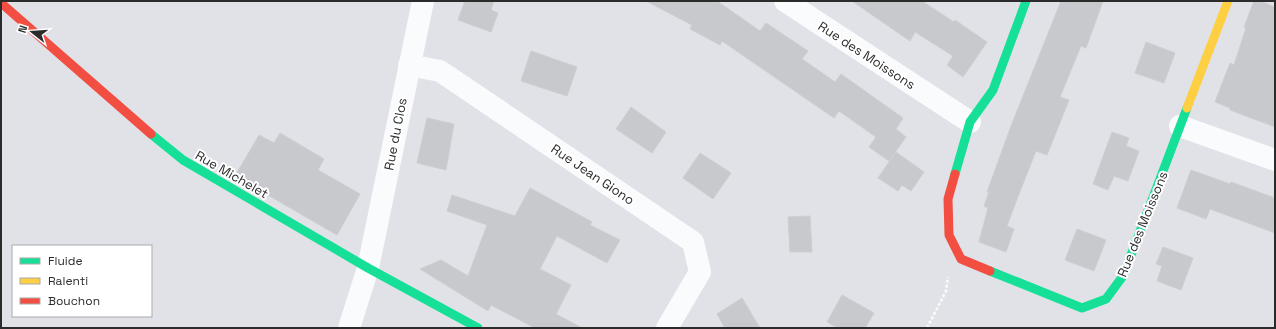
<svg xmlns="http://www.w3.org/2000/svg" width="1276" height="329" viewBox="0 0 1276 329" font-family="'Space Grotesk',sans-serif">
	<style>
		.building { fill: #c8c9cd; stroke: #ccced3 }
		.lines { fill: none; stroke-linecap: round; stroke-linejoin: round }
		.path { stroke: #fafbfc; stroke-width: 2.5; stroke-dasharray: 3 2; stroke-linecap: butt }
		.street { stroke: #fafbfc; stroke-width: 22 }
		.fast { stroke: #16e098; stroke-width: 9 }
		.slow { stroke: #ffcf43; stroke-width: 9 }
		.jam { stroke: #f24e42; stroke-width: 9 }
		.labels { text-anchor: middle; stroke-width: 4; stroke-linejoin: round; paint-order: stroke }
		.street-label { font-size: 13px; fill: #2b2b2b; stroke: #fff }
	</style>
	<rect width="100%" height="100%" fill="#e0e2e8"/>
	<!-- building -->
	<path class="building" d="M465,1h29l-3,9 7,3 -7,19 -33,-12z
		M646,1h71l43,30 6,-8 42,28 -6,8 33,23 6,-8 62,44 -7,11 10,8 -17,24 -20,-14 7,-10 -37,-26 -5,7 -112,-77 -2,4 -30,-16 2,-4z
		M852,1h70l32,21 1,-2 32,22 -24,35 -16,-12 6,-9 -38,-24 -5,9z
		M1061,1h42l-17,47 -5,-2 -21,51 9,3 -22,55 -11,-4 -17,43 -12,32 7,3 -8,23 -27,-10 9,-34 -4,-2 5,-14h-2l24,-66z
		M1254,1h6l15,6v120l-45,-17v-2l-15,-6 15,-39 4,2 12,-37 -2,-1z
		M1146,42l29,11 -11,30 -29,-10z
		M531,51l46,16 -10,29 -46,-15z
		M631,107l35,25 -14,21 -36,-24z
		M427,118l27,6 -8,46 -29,-7z
		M1112,132l17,6 -3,8 13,5 -11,30 -14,-5 -6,14 -15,-6z
		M280,133l44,26 -6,11 42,24 -23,41 -102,-59 24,-41 15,8z
		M896,152l28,20 -13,19 -9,-6 -4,6 -20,-13z
		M700,153l31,20 -18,26 -30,-21z
		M1191,170l39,14 1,-2 44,16v35l-65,-24 -4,10 -29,-11z
		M530,188l62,34 -2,3 30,15 -13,23 -50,-27 -17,33 31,16 -15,29 26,14h-47l-44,-23 -3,6 -68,-42 21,-9 27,16 19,-51 -40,-14 5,-16 63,21z
		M810,216l2,36h-22l-2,-35z
		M1077,229l29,11 -12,31 -29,-11z
		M1163,247l30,11 -12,32 -24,-9 5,-15 -6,-2z
		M842,295l32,18 -9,15h-27l-11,-6z
		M742,298l18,30h-35l-8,-14z"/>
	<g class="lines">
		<!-- path -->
		<path class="path" d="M927,328l19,-37 2,-14"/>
		<!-- street -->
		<path class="street" d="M785,1l185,121
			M409,65l31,6 253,171 7,30 -33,56
			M1180,126l95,34
			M349,328l19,-60 55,-267"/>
		<!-- fast -->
		<path class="fast" d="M151,134l32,26 185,108 110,60
			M955,174l15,-52 23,-32 33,-89
			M990,271l92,37 24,-9 17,-23 64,-168"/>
		<!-- slow -->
		<path class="slow" d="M1187,108l41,-107"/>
		<!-- jam -->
		<path class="jam" d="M1,3l150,131
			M955,174l-7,25 1,36 12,24 29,12"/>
	</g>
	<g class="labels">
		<!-- street labels -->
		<g class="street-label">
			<text transform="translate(867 55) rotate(33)" y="5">Rue des Moissons</text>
			<text transform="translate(395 134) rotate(-79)" y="5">Rue du Clos</text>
			<text transform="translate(232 174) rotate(30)" y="5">Rue Michelet</text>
			<text transform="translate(593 174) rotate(34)" y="5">Rue Jean Giono</text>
			<text transform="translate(1142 224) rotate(-68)" y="5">Rue des Moissons</text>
		</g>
	</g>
	<!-- border -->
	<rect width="1276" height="329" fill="none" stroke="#2b2b2b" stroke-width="4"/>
	<!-- legend -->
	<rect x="12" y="245" width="140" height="72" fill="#ffffff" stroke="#aaaaaa"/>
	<rect x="20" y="258" width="20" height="6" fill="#16e098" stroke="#aaaaaa"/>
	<text x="48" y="265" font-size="12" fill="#2b2b2b">Fluide</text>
	<rect x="20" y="278" width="20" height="6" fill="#ffcf43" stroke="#aaaaaa"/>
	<text x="48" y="285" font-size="12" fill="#2b2b2b">Ralenti</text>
	<rect x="20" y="298" width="20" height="6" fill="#f24e42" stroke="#aaaaaa"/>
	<text x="48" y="305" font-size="12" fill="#2b2b2b">Bouchon</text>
	<!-- north arrow -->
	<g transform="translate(32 32) rotate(287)" stroke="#ffffff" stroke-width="3" paint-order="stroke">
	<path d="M0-3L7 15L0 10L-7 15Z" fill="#2b2b2b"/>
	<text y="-6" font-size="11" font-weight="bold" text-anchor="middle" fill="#2b2b2b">N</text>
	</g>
</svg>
